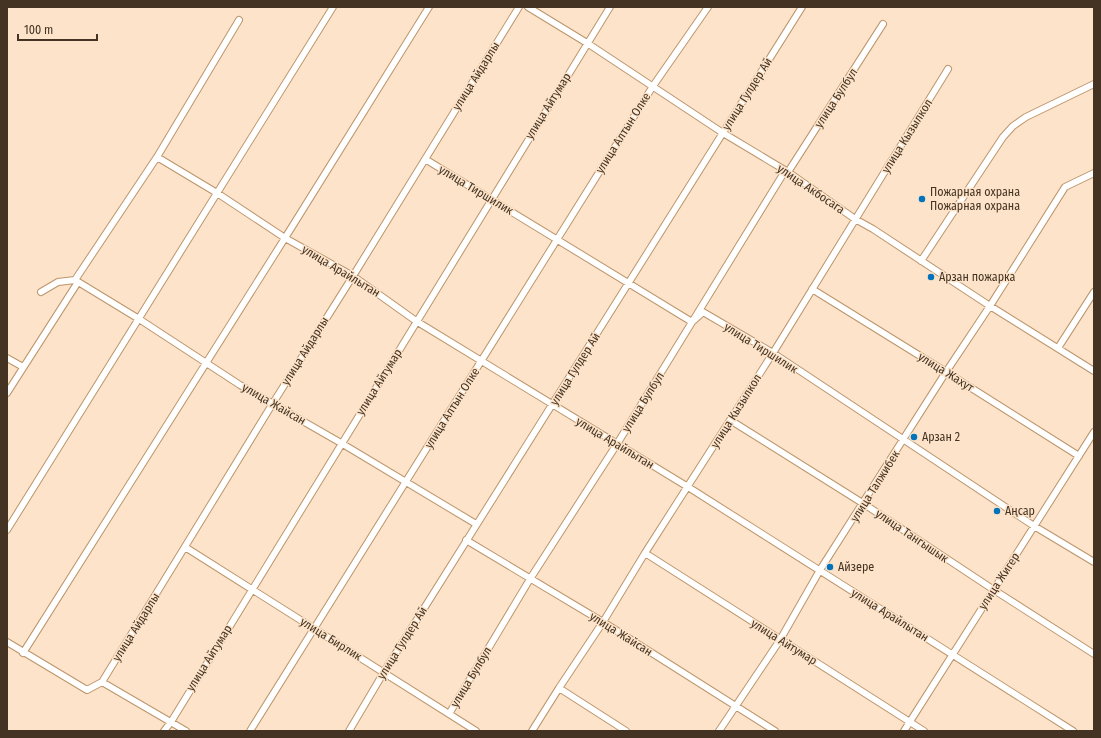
<svg xmlns="http://www.w3.org/2000/svg" width="1101" height="738" viewBox="0 0 1101 738" font-family="'Fira Sans Condensed',sans-serif">
	<style>
		.lines { fill: none; stroke-linecap: round; stroke-linejoin: round }
		.minor-casing { stroke: #bd956b; stroke-width: 8 }
		.minor { stroke: #fff; stroke-width: 6 }
		.poi-dot { fill: #0173bd; stroke: #fce3c9; stroke-width: 1.5 }
		.labels { text-anchor: middle; stroke-width: 3; stroke-linejoin: round; paint-order: stroke }
		.street-label { font-size: 12px; fill: #432; stroke: #fce3c9 }
		.poi-label { font-size: 12px; fill: #432; stroke: #fce3c9; text-anchor: start }
	</style>
	<rect width="100%" height="100%" fill="#fce3c9"/>
	<g class="lines">
		<!-- minor casing -->
		<g class="minor-casing">
			<path id="minor" d="M528,7l59,36 136,90 65,39 67,47 18,10 117,77 104,65
				M157,157l60,36 68,45 68,38 63,45 272,166 385,244
				M425,159l267,163 11,-10 70,41 261,173 60,36
				M788,172l95,-148
				M921,261l82,-124 10,-11 13,-9 68,-33
				M75,280l64,39 101,66 101,58 135,81
				M812,289l134,83 133,84
				M41,292l17,-10 17,-2 82,-123 82,-137
				M1058,348l36,-56
				M7,358l16,9
				M7,393l71,-111
				M730,420l134,84 130,86 100,64
				M7,530l326,-523
				M466,540l137,82 172,109
				M185,547l291,184
				M645,553l279,178
				M7,642l80,48 15,-8 171,-279 80,-127 166,-269
				M23,653l262,-415 144,-231
				M102,682l84,49
				M559,688l67,43
				M449,714l81,-135 87,-135 168,-273
				M164,731l7,-9 439,-715
				M250,731l403,-645 55,-79
				M349,731l35,-59 418,-665
				M532,731l27,-43 44,-66 42,-69 128,-200 175,-284
				M719,731l61,-91 40,-70 126,-198 44,-66 75,-119 29,-14
				M904,731l190,-299"/>
		</g>
		<!-- minor -->
		<use href="#minor" class="minor"/>
	</g>
	<!-- markers -->
	<g class="poi-dot">
		<circle cx="922" cy="199" r="4"/>
		<circle cx="931" cy="277" r="4"/>
		<circle cx="914" cy="437" r="4"/>
		<circle cx="997" cy="511" r="4"/>
		<circle cx="830" cy="567" r="4"/>
	</g>
	<g class="labels">
		<!-- street labels -->
		<g class="street-label">
			<text transform="translate(476 76) rotate(-58)" y="4">улица Айдарлы</text>
			<text transform="translate(747 94) rotate(-58)" y="4">улица Гулдер Ай</text>
			<text transform="translate(836 98) rotate(-57)" y="4">улица Булбул</text>
			<text transform="translate(548 106) rotate(-58)" y="4">улица Айтумар</text>
			<text transform="translate(623 133) rotate(-58)" y="4">улица Алтын Олке</text>
			<text transform="translate(907 136) rotate(-58)" y="4">улица Кызылкол</text>
			<text transform="translate(811 189) rotate(34)" y="4">улица Акбосага</text>
			<text transform="translate(476 190) rotate(31)" y="4">улица Тиршилик</text>
			<text transform="translate(341 271) rotate(31)" y="4">улица Арайлытан</text>
			<text transform="translate(761 348) rotate(32)" y="4">улица Тиршилик</text>
			<text transform="translate(305 351) rotate(-58)" y="4">улица Айдарлы</text>
			<text transform="translate(575 369) rotate(-58)" y="4">улица Гулдер Ай</text>
			<text transform="translate(946 372) rotate(32)" y="4">улица Жахут</text>
			<text transform="translate(379 382) rotate(-58)" y="4">улица Айтумар</text>
			<text transform="translate(643 402) rotate(-58)" y="4">улица Булбул</text>
			<text transform="translate(274 404) rotate(30)" y="4">улица Жайсан</text>
			<text transform="translate(452 408) rotate(-58)" y="4">улица Алтын Олке</text>
			<text transform="translate(736 411) rotate(-58)" y="4">улица Кызылкол</text>
			<text transform="translate(615 443) rotate(31)" y="4">улица Арайлытан</text>
			<text transform="translate(875 486) rotate(-58)" y="4">улица Талжибек</text>
			<text transform="translate(912 536) rotate(34)" y="4">улица Тангышык</text>
			<text transform="translate(999 581) rotate(-57)" y="4">улица Жигер</text>
			<text transform="translate(890 615) rotate(32)" y="4">улица Арайлытан</text>
			<text transform="translate(136 627) rotate(-58)" y="4">улица Айдарлы</text>
			<text transform="translate(621 634) rotate(32)" y="4">улица Жайсан</text>
			<text transform="translate(331 639) rotate(32)" y="4">улица Бирлик</text>
			<text transform="translate(784 642) rotate(32)" y="4">улица Айтумар</text>
			<text transform="translate(402 643) rotate(-58)" y="4">улица Гулдер Ай</text>
			<text transform="translate(209 658) rotate(-58)" y="4">улица Айтумар</text>
			<text transform="translate(471 677) rotate(-59)" y="4">улица Булбул</text>
		</g>
		<!-- poi labels -->
		<g class="poi-label">
			<text x="930" y="196">Пожарная охрана<tspan x="930" dy="14">Пожарная охрана</tspan></text>
			<text x="939" y="281">Арзан пожарка</text>
			<text x="922" y="441">Арзан 2</text>
			<text x="1005" y="515">Аңсар</text>
			<text x="838" y="571">Айзере</text>
		</g>
	</g>
	<!-- border -->
	<rect width="1101" height="738" fill="none" stroke="#443322" stroke-width="16"/>
	<!-- scale -->
	<path d="M18 34v6h79v-6" fill="none" stroke="#443322" stroke-width="2"/>
	<text x="24" y="34" font-size="12" fill="#443322" stroke="#fce3c9" stroke-width="3" paint-order="stroke">100 m</text>
</svg>
